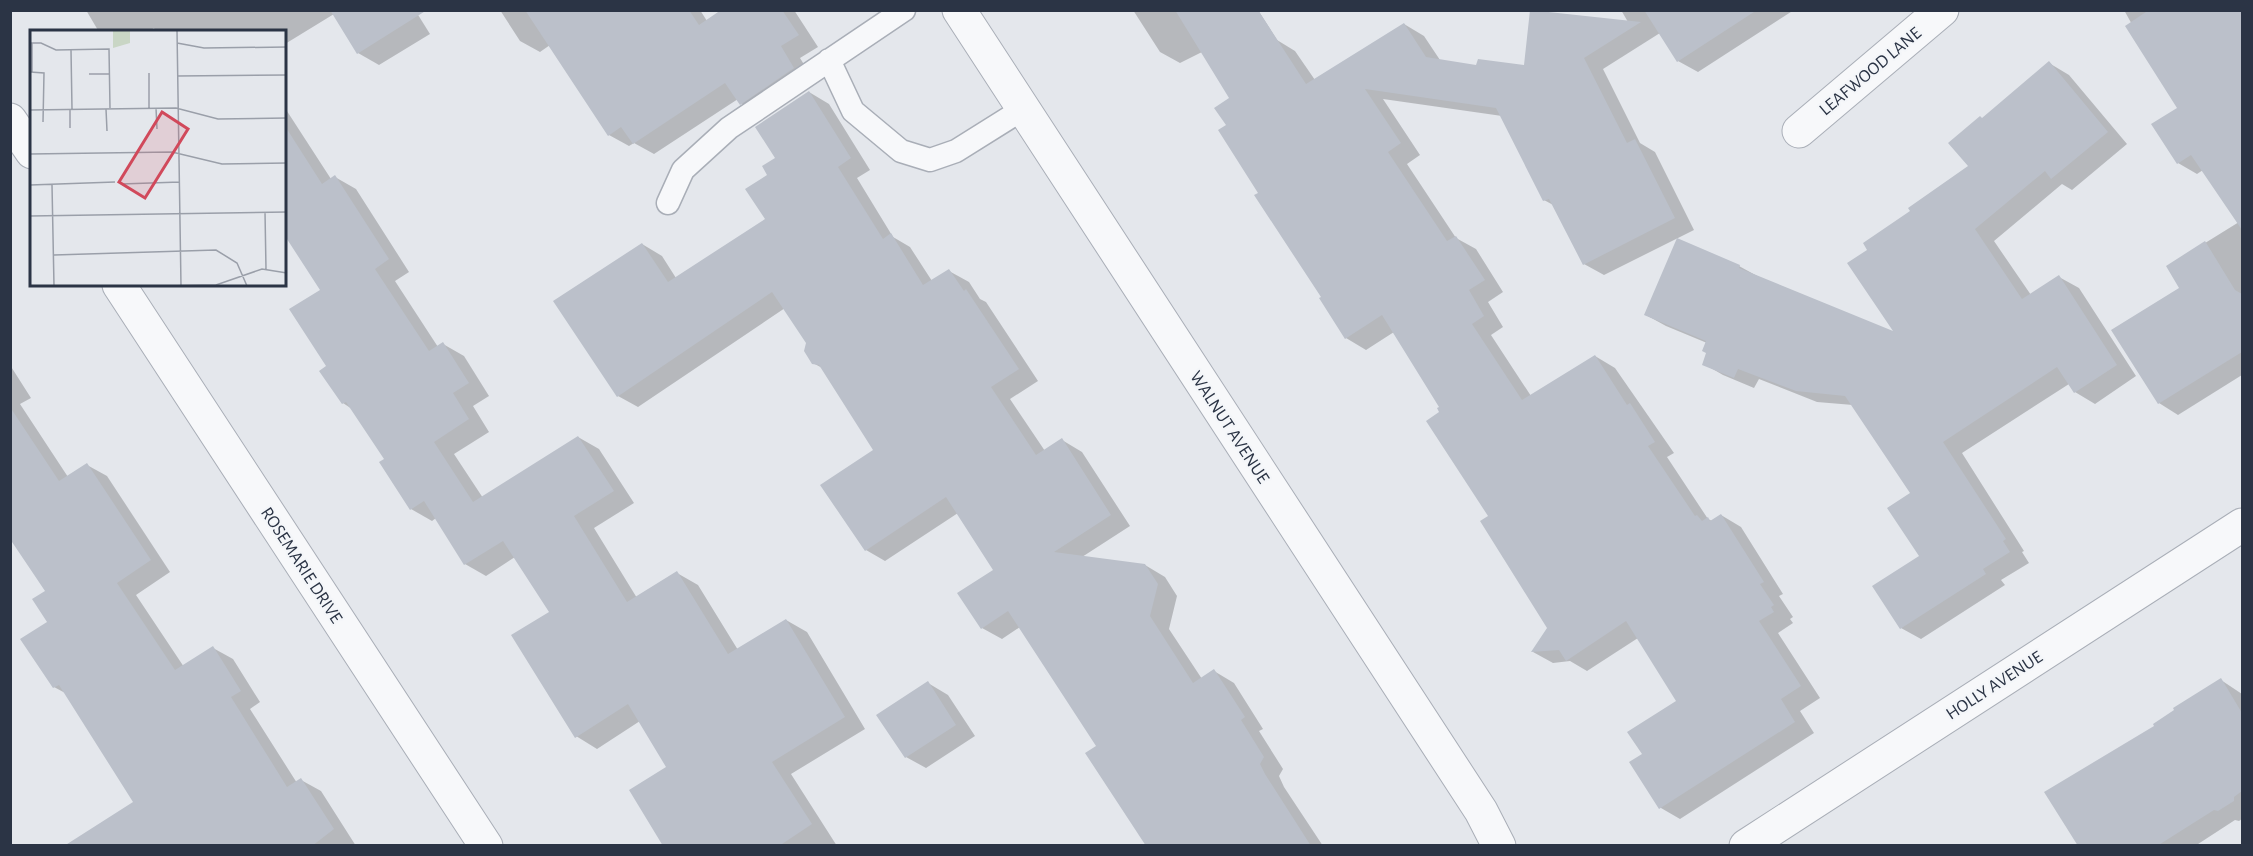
<svg xmlns="http://www.w3.org/2000/svg" width="2253" height="856" viewBox="0 0 2253 856" font-family="'Alegreya Sans',sans-serif">
	<style>
		.shadow { fill: #0003 }
		.building { fill: #bbc0ca }
		.lines { fill: none; stroke-linecap: round; stroke-linejoin: round }
		.service-casing { stroke: #a9aeb7; stroke-width: 25 }
		.minor-casing { stroke: #a9aeb7; stroke-width: 35 }
		.tertiary-casing { stroke: #a9aeb7; stroke-width: 35 }
		.service { stroke: #f7f8fa; stroke-width: 22 }
		.minor { stroke: #f7f8fa; stroke-width: 33 }
		.tertiary { stroke: #f7f8fa; stroke-width: 33 }
		.labels { text-anchor: middle; stroke-width: 4.5; stroke-linejoin: round; paint-order: stroke }
		.street-label { font-size: 18px; fill: #2b3445; stroke: #f4f6f9 }
		.inset-road { fill: none; stroke: #9a9fa9; stroke-width: 1.5 }
		.view { fill: #d1495b; fill-opacity: 0.15; stroke: #d1495b; stroke-width: 3 }
		.inset-edge { fill: none; stroke: #2b3445; stroke-width: 3 }
	</style>
	<rect width="100%" height="100%" fill="#e4e7ec"/>
	<!-- shadow -->
	<path class="shadow" d="M86,10h329l15,24 -51,31 -21,-12 -24,-39 -49,30v-12h-129l-2,-4 -6,4h-49z
		M500,10h200l7,11 17,-11h70l24,37 -18,11 13,21 -52,36 -20,-12 -3,-4 -84,55 -20,-11 -5,3 -20,-11 -59,-90 -10,7 -20,-11z
		M1133,10h125l19,30 18,11 20,29 89,-56 20,12 16,24 38,7h48l102,-45 -7,-12h173l-96,62 -20,-11 -18,-28 -57,36 37,74 15,9 39,78 -90,45 -20,-11 -29,-58 -11,-6 -42,-84 -119,-17 37,56 -13,9 49,74 20,11 27,43 -15,10 15,25 -12,8 40,61 64,-40 20,12 59,85 -7,4 41,62 4,2 9,-6 20,12 42,67 -4,2 14,21 -3,2 3,4 -15,10 42,65 -20,13 14,22 -134,86 -19,-11 -17,-54 34,-53 -40,-63 -51,33 -17,-10 -17,2 -20,-11 15,-24 -58,-112 -48,-103 -1,-5 -47,-76 -28,18 -20,-12 -86,-145 -32,-67 3,-28 -29,-46 -22,11 -20,-11z
		M2124,10h118v365l-64,40 -19,-12 -46,-73 68,-42 -13,-22 71,-44 -36,-52 -6,4 -19,-11 1,-54z
		M2049,63l20,12 58,69 -55,46 -10,-6 -68,57 37,54 28,-18 20,11 57,88 -41,28 -20,-12 -6,-8 -107,69 62,98 -2,1 7,11 -28,17 4,5 -84,54 -20,-11 20,-71 -9,-63 -59,-89 -36,-3 -58,-23 -5,9 -31,-13 -19,-11 4,-11 -1,-10 -41,-17 -20,-11 93,-49 20,11 138,57 -28,-84 43,-38 59,-45 12,-48z
		M809,92l20,12 41,66 -13,8 36,59 17,10 22,34 17,-10 20,11 11,17 6,3 52,79 -28,18 35,52 17,-11 20,12 48,74 -48,31 63,8 20,12 12,19 -8,33 33,50 12,-8 20,12 29,46 -4,2 24,38 -4,7 5,11 39,59h-86l-139,-100 -78,-119 -18,12 -20,-11 13,-58 -37,-57 -73,48 -19,-11 9,-99 -51,-82 -11,-6 -6,-21 -22,-34 -147,99 -20,-11 24,-152 20,12 14,22 91,-59 2,-43z
		M285,108l46,71 4,-2 21,12 53,83 -14,9 43,66 5,-3 21,12 25,40 -16,10 16,26 -35,22 29,44 95,-61 21,12 35,54 -40,25 43,70 40,-25 21,12 40,65 48,-30 21,12 58,97 -74,45 46,72h-172l3,-78 -28,-47 -43,28 -21,-13 -25,-124 -36,-55 -29,19 -21,-12 -29,-46 -4,3 -21,-12 -25,-50 -34,-50 -9,-6 -15,-36 -6,-77 -37,-57z
		M10,365l21,33 -11,6 48,73 19,-12 20,11 63,96 -34,23 48,72 29,-19 20,11 27,43 -10,7 47,74 4,-3 20,11 35,55h-252l32,-44 -69,-108 -13,-7 -7,-96 -37,-55z
		M2221,680l21,14v125l-3,2 -4,-1 -40,26h-116l78,-120z
		M928,683l20,12 27,41 -49,32 -20,-11z"/>
	<!-- building -->
	<path class="building" d="M330,10h97l-70,44z
		M525,10h164l10,15 22,-15h61l17,25 -18,11 13,22 -54,37 -15,-22 -92,61 -12,-17 -13,9z
		M1175,10h83l48,74 98,-61 22,34 50,8 2,-6 46,6 6,-55 111,12 -57,36 43,85 8,-4 40,79 -92,47 -34,-66 -6,2 -47,-93 -131,-19 36,54 -13,9 59,89 9,-5 29,44 -16,10 15,26 -12,8 50,76 73,-45 32,50 3,-2 25,39 -7,4 47,70 2,-1 5,6 6,-4 2,4 11,-7 43,68 -4,2 14,21 -3,2 3,5 -15,9 42,65 -20,13 14,23 -136,87 -30,-47 13,-8 -15,-22 49,-31 -50,-80 -60,40 -7,-11 -28,2 16,-24 -67,-107 8,-5 -62,-95 13,-9 -2,-4 2,-1 -57,-92 -37,24 -26,-41 2,-1 -67,-102 4,-2 -40,-63 8,-5 -12,-17 15,-10z
		M1644,10h113l-80,52z
		M2149,10h93v220l-51,-75 -14,9 -26,-40 26,-16 -52,-82z
		M2049,61l59,71 -57,47 -6,-8 -70,58 47,70 37,-24 58,90 -43,28 -17,-26 -114,75 63,97 -3,2 7,11 -27,17 3,5 -86,55 -28,-43 47,-30 -32,-48 23,-15 -65,-97 -49,-5 -58,-22 -4,9 -32,-13 4,-12 -4,-2 4,-10 -62,-26 33,-77 63,27 -1,3 154,63 -46,-68 20,-13 -4,-7 47,-32 -2,-3 60,-42 -20,-23 32,-27 2,2z
		M809,91l42,67 -13,9 45,72 8,-6 32,52 26,-16 15,22 2,-2 53,80 -28,18 45,68 26,-17 49,77 -57,37 91,12 13,20 -8,32 43,67 21,-14 31,48 -4,3 23,37 -4,7 5,10 46,72h-165l-61,-93 11,-7 -88,-135 -27,18 -24,-36 36,-23 -47,-73 -81,54 -45,-66 53,-35 -54,-85 -7,-1 -8,-13 2,-8 -34,-51 -155,105 -64,-96 89,-58 26,39 97,-63 -20,-30 22,-14 -5,-9 13,-8 -20,-31z
		M285,126l37,58 13,-9 54,84 -14,10 54,82 14,-9 26,41 -16,10 16,26 -35,23 39,60 105,-66 36,55 -40,25 53,86 50,-31 51,83 58,-35 59,98 -73,45 40,62 -33,22h-116l-34,-56 37,-23 -38,-63 -53,34 -64,-103 38,-23 -46,-71 -39,24 -40,-64 -14,9 -31,-48 5,-3 -38,-57 -4,2 -23,-33 7,-5 -37,-57 31,-19 -35,-54z
		M2205,241l30,49 7,4v58l-84,52 -47,-74 68,-42 -13,-22z
		M10,407l49,74 28,-18 64,97 -34,23 58,87 38,-24 28,45 -10,6 56,90 14,-9 33,51 -22,17h-248l69,-44 -74,-117 -6,3 -33,-49 27,-17 -15,-23 13,-8 -35,-52z
		M2221,678l21,35v78l-8,6v4l-16,10 -4,-1 -57,36h-79l-34,-54 110,-66 -1,-2 21,-14 -1,-2z
		M928,681l28,44 -51,33 -29,-43z"/>
	<g class="lines">
		<!-- service casing -->
		<g class="service-casing">
			<path id="service" d="M829,60l24,51 48,40 29,9 26,-9 67,-42
				M668,203l15,-33 46,-42 175,-118"/>
		</g>
		<!-- minor casing -->
		<g class="minor-casing">
			<path id="minor" d="M959,10l522,801 18,35
				M10,120l22,32
				M1799,131l143,-121
				M119,285l367,561"/>
		</g>
		<!-- tertiary casing -->
		<g class="tertiary-casing">
			<path id="tertiary" d="M1746,846l496,-321"/>
		</g>
		<!-- service -->
		<use href="#service" class="service"/>
		<!-- minor -->
		<use href="#minor" class="minor"/>
		<!-- tertiary -->
		<use href="#tertiary" class="tertiary"/>
	</g>
	<g class="labels">
		<!-- street labels -->
		<g class="street-label">
			<text transform="translate(1870 71) rotate(-40)" y="6">LEAFWOOD LANE</text>
			<text transform="translate(1230 427) rotate(57)" y="6">WALNUT AVENUE</text>
			<text transform="translate(302 565) rotate(57)" y="6">ROSEMARIE DRIVE</text>
			<text transform="translate(1994 685) rotate(-33)" y="6">HOLLY AVENUE</text>
		</g>
	</g>
	<!-- overview -->
	<g transform="translate(30 30)">
		<rect width="256" height="256" fill="#e4e7ec"/>
		<path d="M83,0h17v13l-17,5z" fill="#c9d6c5"/>
		<path class="inset-road" d="M147,0l4,256M0,13h11l15,7 53,-1 1,59M2,13v29M147,13l27,5 83,-1M41,20l1,59M0,42l14,1 -1,49M119,43v35M59,44h20M147,46l110,-1M126,78l1,21M40,79v19M76,79l1,22M0,80l146,-2 42,11 69,-1M0,124l142,-2 50,12 65,-1M91,154l59,-2M0,155l85,-3M22,155l2,101M235,182l1,57M0,186l257,-4M24,225l162,-5 21,13 10,23M133,256l53,-1 46,-16 25,4"/>
		<path class="view" d="M132,82l26,17 -43,69 -26,-16z"/>
		<rect width="256" height="256" class="inset-edge"/>
	</g>
	<!-- border -->
	<rect width="2253" height="856" fill="none" stroke="#2b3445" stroke-width="24"/>
</svg>
